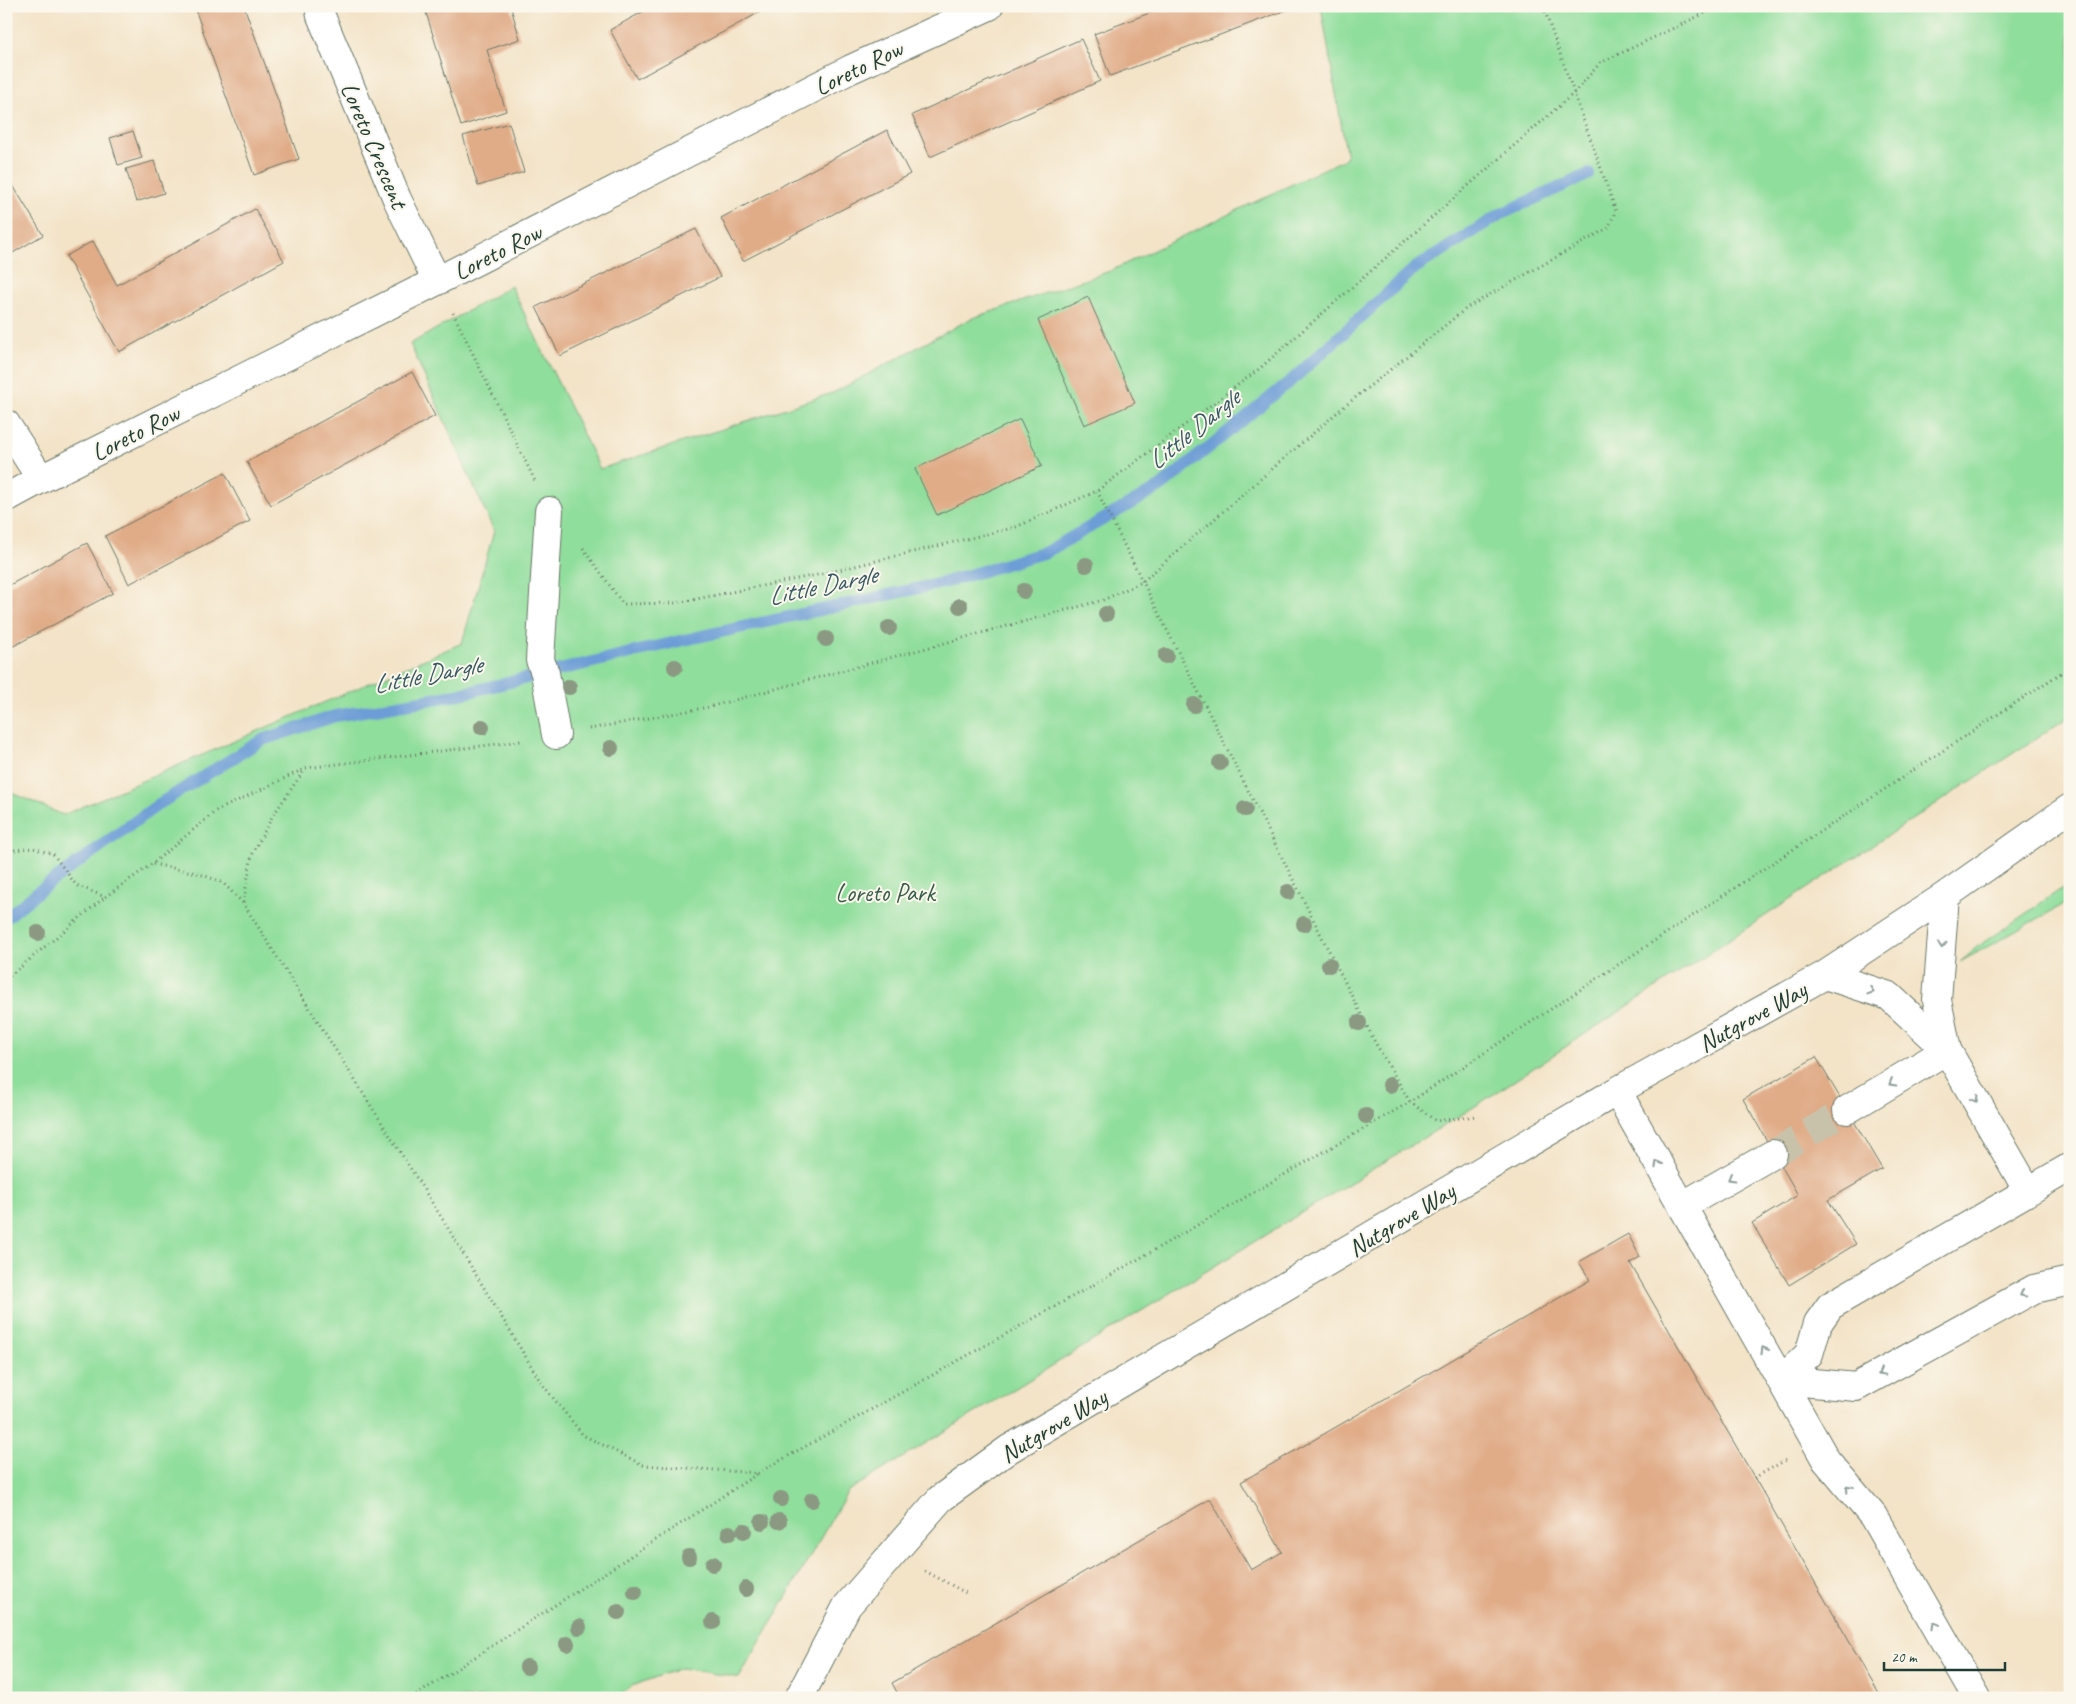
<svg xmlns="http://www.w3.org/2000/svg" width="2076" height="1704" viewBox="0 0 2076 1704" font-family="Caveat,sans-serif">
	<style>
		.green { fill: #90de9c; stroke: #588e68 }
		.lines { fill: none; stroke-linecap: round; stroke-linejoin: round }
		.stream { stroke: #6d9dd6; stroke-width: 12 }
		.building { fill: #e0ab87 }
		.minor-tunnel { stroke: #c9c2aa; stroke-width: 28; stroke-dasharray: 28 14; stroke-linecap: butt }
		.minor-casing { stroke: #697767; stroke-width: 30 }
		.path { stroke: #697767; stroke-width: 3; stroke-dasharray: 1 4; stroke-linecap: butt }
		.minor { stroke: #fff; stroke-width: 28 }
		.tree { fill: #8b9982 }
		.oneway { stroke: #8f9e9a }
		.labels { text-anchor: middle; stroke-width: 4; stroke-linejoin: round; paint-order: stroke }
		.street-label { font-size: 25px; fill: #1f3d34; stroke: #fbf7ec }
		.park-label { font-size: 25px; fill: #365d49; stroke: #fbf7ec }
		.water-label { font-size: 26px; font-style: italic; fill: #365a65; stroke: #fbf7ec }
	</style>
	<rect width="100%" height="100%" fill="#fbf7ec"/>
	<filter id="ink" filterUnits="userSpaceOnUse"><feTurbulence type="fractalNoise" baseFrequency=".02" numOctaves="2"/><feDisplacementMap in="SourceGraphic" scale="10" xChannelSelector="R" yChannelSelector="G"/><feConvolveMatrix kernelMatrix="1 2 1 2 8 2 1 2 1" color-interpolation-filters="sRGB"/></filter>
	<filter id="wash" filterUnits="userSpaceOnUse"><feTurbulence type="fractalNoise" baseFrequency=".0096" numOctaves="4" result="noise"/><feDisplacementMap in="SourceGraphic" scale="20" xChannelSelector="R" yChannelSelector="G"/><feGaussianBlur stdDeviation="1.12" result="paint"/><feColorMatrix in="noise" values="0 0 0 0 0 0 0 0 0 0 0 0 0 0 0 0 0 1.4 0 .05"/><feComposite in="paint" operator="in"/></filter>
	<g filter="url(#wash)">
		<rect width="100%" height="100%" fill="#f3e3c7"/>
		<!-- green -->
		<path class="green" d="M1321,6h749v710l-596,391 -626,384 -109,187 -58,-10 -49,18 -17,12h-609v-908l57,25 399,-172 32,-112 -84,-187 101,-58 89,183 235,-77 135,-73 140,-48 237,-113z
			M2070,883v18l-110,61 24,-20z"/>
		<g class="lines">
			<!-- stream -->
			<path class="stream" d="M6,918l33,-27 120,-87 103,-64 73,-24 121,-21 228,-55 258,-57 104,-31 114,-65 133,-108 122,-111 86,-54 88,-40"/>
		</g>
		<g id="blocks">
			<!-- building -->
			<path class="building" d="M194,6h50l55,153 -45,16z
				M424,6h84v3l3,-1 9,31 -33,11 19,61 -45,15z
				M653,6h118l-134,73 -27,-49z
				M1168,6h129l-187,70 -16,-42z
				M1081,39l19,42 -170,76 -18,-42z
				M509,123l15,49 -46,14 -15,-50z
				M887,130l23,44 -167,87 -22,-43z
				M133,131l9,27 -24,7 -8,-27z
				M154,161l10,32 -28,9 -10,-33z
				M6,174l37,61 -37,22z
				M255,209l29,52 -165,91 -53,-96 27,-15 24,44z
				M696,229l24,48 -160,79 -24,-49z
				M1088,297l47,106 -51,22 -46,-105z
				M412,372l23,44 -164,89 -24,-43z
				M1020,419l22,47 -105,49 -22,-46z
				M225,473l25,48 -121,63 -24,-48z
				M87,543l26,50 -107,57v-63z
				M1816,1057l66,112 -54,31 28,44 -67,41 -37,-62 46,-28 -55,-96z
				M1628,1234l12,23 -10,6 252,435h-982l-8,-15 318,-184 41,71 31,-18 -41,-70 349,-202 -11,-18z"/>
		</g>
	</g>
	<g filter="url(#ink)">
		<use href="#blocks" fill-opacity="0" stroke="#697767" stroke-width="1"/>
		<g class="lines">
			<!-- minor-tunnel -->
			<path class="minor-tunnel" d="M1773,1154l74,-44"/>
			<!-- minor casing -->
			<g class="minor-casing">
				<path id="minor" d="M319,6l2,10 76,183 40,82
					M6,424l35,55
					M6,498l35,-19 396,-198 414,-212 138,-63
					M549,511l-9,149 5,13 11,62
					M1945,896l-8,104 10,50 81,141
					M1825,975l64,21 58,54 -100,60
					M1617,1091l209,369 47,56 104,182
					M1682,1206l91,-52
					M1781,1380l28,-26 9,-31 12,-17 240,-139
					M1781,1380l75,7 178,-98 36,-8
					M799,1698l48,-92 93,-107 69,-50 608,-358 208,-116 120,-79 125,-88"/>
			</g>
			<!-- path -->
			<path class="path" d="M453,313l82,168
				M1097,491l279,553 34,58 660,-435
				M583,548l40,56 53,-1 146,-29 194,-47 81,-36 162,-122 315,-276 26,-30 120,-57
				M589,729l120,-22 394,-107 39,-18 198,-172 128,-103 140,-79 8,-17 -73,-205
				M6,856l9,-6 18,-2 20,6 23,31 29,12 47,-33 64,-53 90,-43 215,-27
				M153,864l44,9 25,9 21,21 200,317 99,164 41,51 60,30 115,8 353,-198 299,-173 26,19 40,-5
				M243,903l9,-48 20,-38 33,-48
				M6,979l99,-82
				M1754,1478l32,-18
				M925,1571l43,23
				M412,1698l345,-224"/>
			<!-- minor -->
			<use href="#minor" class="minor"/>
		</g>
		<!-- trees -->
		<g class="tree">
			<circle cx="1086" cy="565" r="8"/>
			<circle cx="1024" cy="591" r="8"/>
			<circle cx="960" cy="606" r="8"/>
			<circle cx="1106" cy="614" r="8"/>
			<circle cx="889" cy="628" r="8"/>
			<circle cx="826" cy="639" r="8"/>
			<circle cx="1166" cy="656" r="8"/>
			<circle cx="675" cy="667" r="8"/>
			<circle cx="569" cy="687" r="8"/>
			<circle cx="1194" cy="705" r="8"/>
			<circle cx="482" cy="727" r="8"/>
			<circle cx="611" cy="748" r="8"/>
			<circle cx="1220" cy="763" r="8"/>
			<circle cx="1245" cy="809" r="8"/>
			<circle cx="1288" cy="892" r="8"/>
			<circle cx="1304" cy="924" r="8"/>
			<circle cx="38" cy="933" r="8"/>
			<circle cx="1329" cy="965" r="8"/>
			<circle cx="1359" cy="1023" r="8"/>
			<circle cx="1390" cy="1085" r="8"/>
			<circle cx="1366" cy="1116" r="8"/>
			<circle cx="781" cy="1499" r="8"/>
			<circle cx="812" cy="1500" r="8"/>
			<circle cx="779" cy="1521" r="8"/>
			<circle cx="762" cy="1522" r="8"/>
			<circle cx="744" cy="1531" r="8"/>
			<circle cx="729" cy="1533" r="8"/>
			<circle cx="689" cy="1557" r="8"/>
			<circle cx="713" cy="1564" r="8"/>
			<circle cx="746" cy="1589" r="8"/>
			<circle cx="635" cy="1592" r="8"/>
			<circle cx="618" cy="1612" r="8"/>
			<circle cx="713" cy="1622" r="8"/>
			<circle cx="579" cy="1627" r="8"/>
			<circle cx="567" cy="1644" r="8"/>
			<circle cx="527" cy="1667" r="8"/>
		</g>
		<!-- one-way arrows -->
		<defs><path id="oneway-chevron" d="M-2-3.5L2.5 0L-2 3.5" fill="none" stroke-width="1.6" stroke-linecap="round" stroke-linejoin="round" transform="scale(1.25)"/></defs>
		<g class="oneway">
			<use href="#oneway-chevron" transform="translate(1942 945) rotate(93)"/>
			<use href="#oneway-chevron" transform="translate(1871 991) rotate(18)"/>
			<use href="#oneway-chevron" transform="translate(1892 1083) rotate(149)"/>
			<use href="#oneway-chevron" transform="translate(1975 1099) rotate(60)"/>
			<use href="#oneway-chevron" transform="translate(1658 1164) rotate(-119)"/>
			<use href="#oneway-chevron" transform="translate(1731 1178) rotate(150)"/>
			<use href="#oneway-chevron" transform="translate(2023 1294) rotate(151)"/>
			<use href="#oneway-chevron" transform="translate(1764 1350) rotate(-120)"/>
			<use href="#oneway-chevron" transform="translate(1881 1373) rotate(151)"/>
			<use href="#oneway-chevron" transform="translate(1849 1488) rotate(-130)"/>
			<use href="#oneway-chevron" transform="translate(1935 1625) rotate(-120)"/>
		</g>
	</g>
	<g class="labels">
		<!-- street labels -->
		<g class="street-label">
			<text transform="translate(858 67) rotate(-26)" y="9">Loreto Row</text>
			<text transform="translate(375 145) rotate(67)" y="9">Loreto Crescent</text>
			<text transform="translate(497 251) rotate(-27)" y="9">Loreto Row</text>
			<text transform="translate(135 432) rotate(-27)" y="9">Loreto Row</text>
			<text transform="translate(1752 1016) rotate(-29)" y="9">Nutgrove Way</text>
			<text transform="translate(1401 1219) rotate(-31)" y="9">Nutgrove Way</text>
			<text transform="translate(1053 1425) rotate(-31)" y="9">Nutgrove Way</text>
		</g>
		<!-- park labels -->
		<g class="park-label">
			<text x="885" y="901">Loreto Park</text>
		</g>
		<!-- water labels -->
		<g class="water-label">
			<text transform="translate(1193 429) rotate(-39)" y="9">Little Dargle</text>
			<text transform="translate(822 585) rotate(-12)" y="9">Little Dargle</text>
			<text transform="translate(427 674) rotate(-11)" y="9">Little Dargle</text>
		</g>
	</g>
	<!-- margin -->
	<rect width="2076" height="1704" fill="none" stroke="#fbf7ec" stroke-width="25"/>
	<!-- scale -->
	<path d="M1884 1662v8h121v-8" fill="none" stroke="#1f3d34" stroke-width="2.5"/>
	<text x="1891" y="1662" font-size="15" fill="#1f3d34" stroke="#fbf7ec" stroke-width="4" paint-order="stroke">20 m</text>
</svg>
